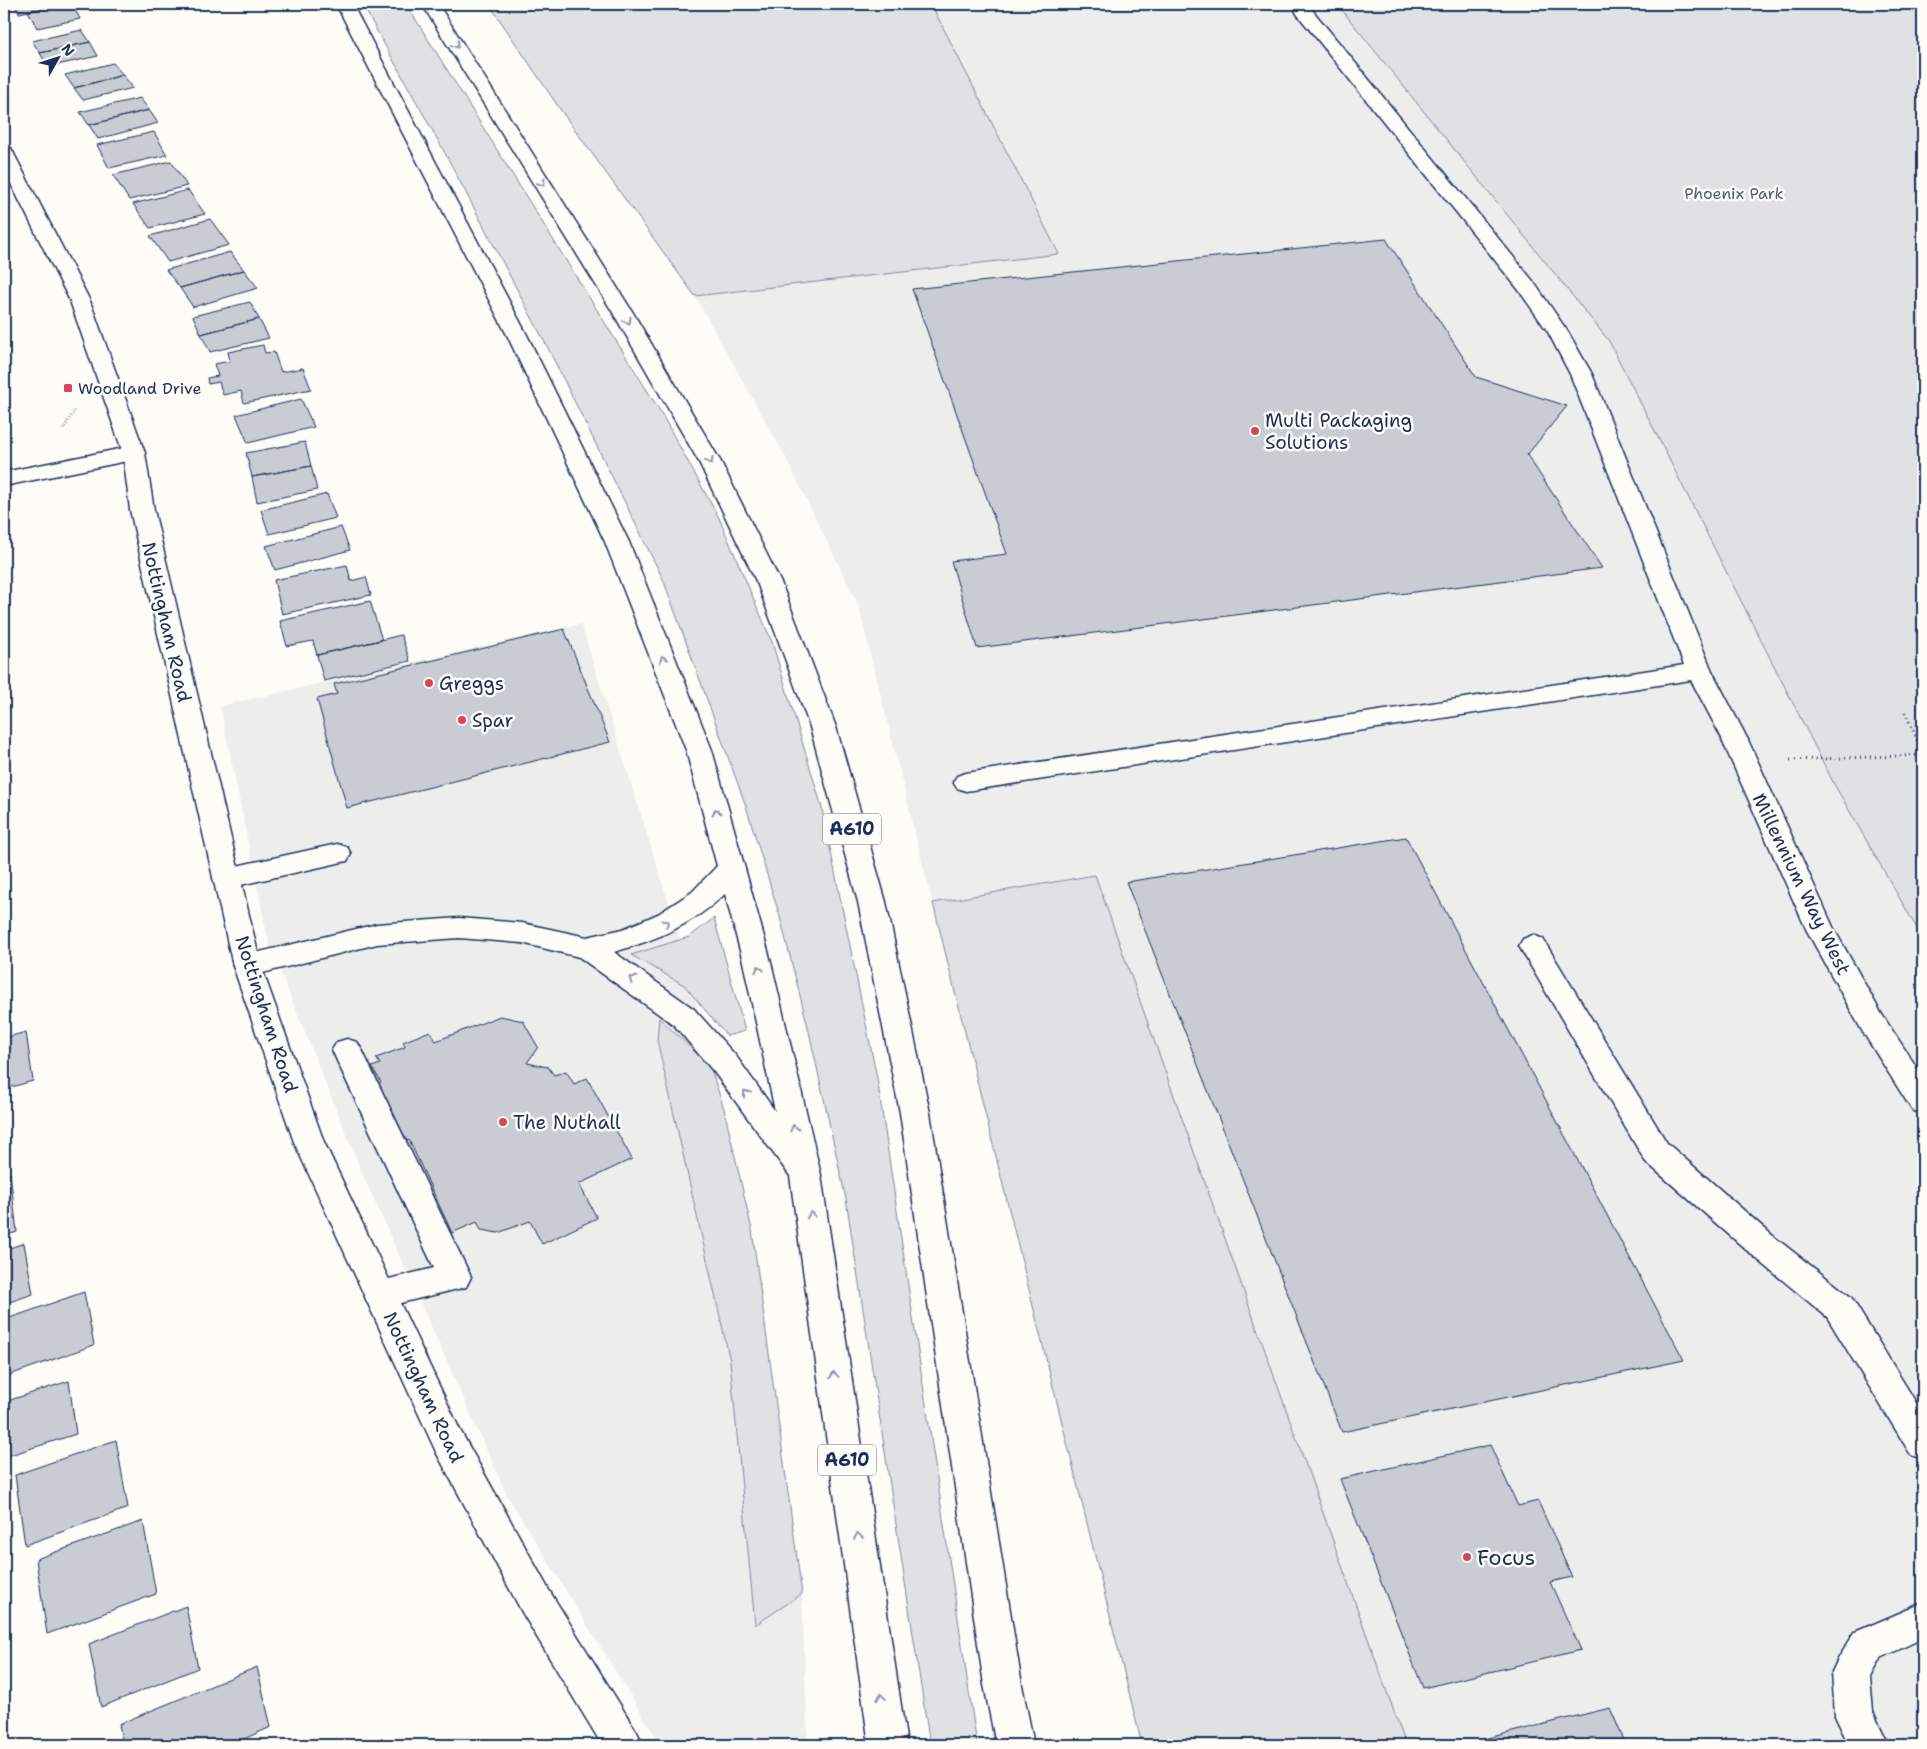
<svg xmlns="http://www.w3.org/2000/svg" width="1927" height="1749" viewBox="0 0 1927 1749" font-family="'Shantell Sans',sans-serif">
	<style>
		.built { fill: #edeeec }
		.green { fill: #e0e1e3; stroke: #7e88a0 }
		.building { fill: #c9ccd3; stroke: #1b2f5e }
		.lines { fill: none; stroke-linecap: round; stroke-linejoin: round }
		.service-casing { stroke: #1b2f5e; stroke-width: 3 }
		.minor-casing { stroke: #1b2f5e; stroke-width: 3 }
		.tertiary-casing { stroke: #1b2f5e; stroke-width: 3 }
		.trunk-casing { stroke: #1b2f5e; stroke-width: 3 }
		.path-far1 { stroke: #1b2f5e; stroke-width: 2.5; stroke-dasharray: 0.5 2.5; stroke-linecap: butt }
		.path { stroke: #1b2f5e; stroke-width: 3; stroke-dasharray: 1 4; stroke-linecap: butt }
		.service { fill: #fdfcf7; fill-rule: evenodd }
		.minor { fill: #fdfcf7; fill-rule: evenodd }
		.tertiary { fill: #fdfcf7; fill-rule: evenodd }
		.trunk { fill: #fdfcf7; fill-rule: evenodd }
		.oneway { stroke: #8c96aa }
		.poi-dot { fill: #d1495b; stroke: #fdfcf7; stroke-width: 2 }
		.labels { text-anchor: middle; stroke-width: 5; stroke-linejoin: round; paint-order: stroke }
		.far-park-label { font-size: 16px; fill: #4c5c7f; stroke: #fdfcf7 }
		.far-poi-label { font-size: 16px; fill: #1b2f5e; stroke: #fdfcf7; text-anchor: start }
		.shield { fill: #fdfcf7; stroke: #5f6c8c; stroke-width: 1 }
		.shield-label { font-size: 18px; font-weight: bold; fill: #1b2f5e }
		.poi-label { font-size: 19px; fill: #1b2f5e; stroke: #fdfcf7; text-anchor: start }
		.street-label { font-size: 19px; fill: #1b2f5e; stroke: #fdfcf7 }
		.near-poi-label { font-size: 22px; fill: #1b2f5e; stroke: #fdfcf7; text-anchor: start }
	</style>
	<rect width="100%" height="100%" fill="#fdfcf7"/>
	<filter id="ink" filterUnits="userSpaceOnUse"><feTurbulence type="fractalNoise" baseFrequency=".02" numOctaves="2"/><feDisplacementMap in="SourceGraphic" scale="10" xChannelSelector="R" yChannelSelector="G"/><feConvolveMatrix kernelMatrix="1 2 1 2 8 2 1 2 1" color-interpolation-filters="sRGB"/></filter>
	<g filter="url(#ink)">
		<!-- built -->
		<path class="built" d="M931,4h406l272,337 225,443 89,155v806h-781l-284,-1141 -72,-146 -91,-162 364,-43z
			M581,624l105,334 24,108 14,43 28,121 50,364 6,151h-147l-154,-250 -144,-320 -94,-231 -49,-238z"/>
		<!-- green -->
		<path class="green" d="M362,4h44l254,407 59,107 53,124 49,162 56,274 100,667h-47l-84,-546 -38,-172 -28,-110 -34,-111 -83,-227 -113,-227 -105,-199z
			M489,4h442l128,250 -364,42 -133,-184z
			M1337,4h586v935l-89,-155 -225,-443z
			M1095,875l311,870h-264l-209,-842z
			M714,918l31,113 -18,5 -43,-51 -53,-30 58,-18z
			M659,1018l51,48 14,43 28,121 50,364 -47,31 -25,-264 -73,-321z"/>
		<!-- building -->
		<path class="building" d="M14,4h52l-47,9z
			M66,4h6l8,15 -43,9 -9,-17z
			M82,30l8,12 -50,11 -8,-12z
			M90,42l8,14 -50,11 -8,-14z
			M113,63l10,12 -49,13 -9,-13z
			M123,75l10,13 -50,12 -9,-12z
			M140,98l9,12 -60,15 -9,-13z
			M149,110l9,13 -60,16 -9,-14z
			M154,132l13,23 -58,13 -12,-23z
			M171,161l16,25 -58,14 -16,-25z
			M188,190l17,24 -55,14 -17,-24z
			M210,219l19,26 -61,17 -18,-26z
			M1386,239l90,138 91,29 -40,49 75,113 -625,80 -26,-87 56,-7 -95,-265z
			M230,252l14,18 -64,18 -14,-18z
			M244,270l14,18 -65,19 -13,-19z
			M250,302l9,17 -58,15 -8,-18z
			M259,319l10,19 -59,14 -9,-18z
			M263,345l2,8 9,-1 7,20 22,-4 8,21 -67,14 -3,-12 -18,4 -4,-13 -11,2 -1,-6 11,-2 -4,-12 16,-3 -2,-9z
			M301,399l13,28 -66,16 -12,-28z
			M305,442l6,24 -59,11 -6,-24z
			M311,466l6,24 -60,12 -5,-25z
			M327,494l9,24 -67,16 -8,-24z
			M341,527l9,23 -75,20 -9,-24z
			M347,565l4,16 15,-4 5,18 -89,19 -8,-34z
			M370,601l12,39 -65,15 -4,-14 -26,5 -7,-25z
			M564,629l46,113 -263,66 -30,-109 20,-5 -3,-10z
			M401,635l9,26 -86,20 -7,-26z
			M1406,837l278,523 -342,72 -216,-550z
			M500,1016l23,5 15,26 -11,16 21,4 6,8 12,-4 8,13 13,-6 45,81 -53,25 18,34 -55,26 -12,-23 -32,12 -17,-3 -4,-8 -25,11 -43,-93 -5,2 -28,-58 5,-2 -9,-15 8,-3 -4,-6 29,-11 -2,-5 27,-11 6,10z
			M26,1032l7,49 -29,8v-51z
			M10,1173l7,59 -13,4v-61z
			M24,1243l9,51 -29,10v-54z
			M84,1292l10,53 -90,32v-57z
			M69,1381l7,53 -72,23v-55z
			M116,1440l12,68 -103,37 -10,-70z
			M1490,1445l28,61 20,-5 34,76 -22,5 31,68 -158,38 -83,-209z
			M143,1521l13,73 -109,40 -11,-75z
			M186,1606l12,62 -97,39 -12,-63z
			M257,1667l14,60 -41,18h-107l-4,-21z
			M1610,1708l16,37h-167z"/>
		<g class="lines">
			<!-- service casing -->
			<g class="service-casing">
				<path id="service" d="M1303,5l6,1 224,275 35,51 24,42 120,297 36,69 -4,6 -9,3 -9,-3 -35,-66 -725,111 -9,-3 -4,-6 4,-6 9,-3 718,-108 -114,-291 -22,-42 -30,-43 -221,-275 -2,-4 2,-4z
					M337,844l10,3 4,7 -4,7 -120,27 -10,-3 -4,-7 4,-7 10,-3z
					M1533,935l10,4 124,204 106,93 78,61 72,117v45l-12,-4 -84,-138 -76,-63 -106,-93 -126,-215 4,-7z
					M347,1039l10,3 5,8 109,227 -5,10 -86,21 -12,-4 -4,-10 4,-10 66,-16 -102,-218 5,-8z
					M1923,1603v35l-42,20 -11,18 3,36 16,33h-40l-14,-29 -3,-44 6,-13 17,-27z"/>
			</g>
			<!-- minor casing -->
			<g class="minor-casing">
				<path id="minor" d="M134,446l8,2 3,5 -3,5 -138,28v-14z
					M1735,731l9,3 4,6 86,189 47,84 42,64v37l-11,-4 -51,-81 -55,-100 -84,-189 4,-6z"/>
			</g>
			<!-- tertiary casing -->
			<g class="tertiary-casing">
				<path id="tertiary" d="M4,146l7,2 2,4 77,149 55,152 9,57 107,456 63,176 136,288 89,160 88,142 6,13h-41l-79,-131 -87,-162 -142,-310 -61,-176 -103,-456 -7,-57 -53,-152 -66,-131z"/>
			</g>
			<!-- trunk casing -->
			<g class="trunk-casing">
				<path id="trunk" d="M336,4h16l175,331 102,207 83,208 59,212 50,213 86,570h-38l-79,-569 -76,-104 -40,-47 -95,-68 -57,-14 -63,-5 -82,6 -130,33 -10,-3 -4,-8 4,-8 10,-3 130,-31 82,-6 63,5 65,14 36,-8 35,-15 34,-22 25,-26 -31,-116 -81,-208 -98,-207zM725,894l18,68 32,149 -39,-55 -42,-47 -80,-57c42,-12 78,-27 111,-58z
					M422,4h16l194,307 89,151 61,123 54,142 50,175 44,211 92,572 12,60h-38l-12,-60 -84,-572 -42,-211 -48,-175 -52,-142 -59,-123 -87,-151z"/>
			</g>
			<!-- path-far1 -->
			<path class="path-far1" d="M63,429l13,-20"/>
			<!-- path -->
			<path class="path" d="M1905,712l18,41
				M1790,760l133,-5"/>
			<!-- service -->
			<use href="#service" class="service"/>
			<!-- minor -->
			<use href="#minor" class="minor"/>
			<!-- tertiary -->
			<use href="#tertiary" class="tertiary"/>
			<!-- trunk -->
			<use href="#trunk" class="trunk"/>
		</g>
		<!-- one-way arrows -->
		<defs><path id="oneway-chevron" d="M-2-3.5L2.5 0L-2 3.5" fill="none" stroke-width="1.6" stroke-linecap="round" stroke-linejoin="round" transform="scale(1.25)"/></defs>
		<g class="oneway">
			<use href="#oneway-chevron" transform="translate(456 45) rotate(58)"/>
			<use href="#oneway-chevron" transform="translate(542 183) rotate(58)"/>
			<use href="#oneway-chevron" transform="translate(628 321) rotate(60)"/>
			<use href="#oneway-chevron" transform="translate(710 461) rotate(62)"/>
			<use href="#oneway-chevron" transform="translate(663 659) rotate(-112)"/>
			<use href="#oneway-chevron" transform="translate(716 812) rotate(-106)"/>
			<use href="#oneway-chevron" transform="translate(666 923) rotate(-30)"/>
			<use href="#oneway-chevron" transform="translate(759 969) rotate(-103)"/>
			<use href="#oneway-chevron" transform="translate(632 979) rotate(-145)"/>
			<use href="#oneway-chevron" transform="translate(746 1093) rotate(-126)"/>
			<use href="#oneway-chevron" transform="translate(794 1128) rotate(-103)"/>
			<use href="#oneway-chevron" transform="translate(811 1215) rotate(-98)"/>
			<use href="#oneway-chevron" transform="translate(834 1375) rotate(-98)"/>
			<use href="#oneway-chevron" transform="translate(858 1536) rotate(-98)"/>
			<use href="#oneway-chevron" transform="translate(881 1697) rotate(-98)"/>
		</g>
	</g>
	<!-- markers -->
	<g class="poi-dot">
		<rect x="63" y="383" width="10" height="10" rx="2.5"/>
		<circle cx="1255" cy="431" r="5"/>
		<circle cx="429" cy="683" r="5"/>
		<circle cx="462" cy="720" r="5"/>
		<circle cx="503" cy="1122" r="5"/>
		<circle cx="1467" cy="1557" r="5"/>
	</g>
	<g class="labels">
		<!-- far-park labels -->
		<g class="far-park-label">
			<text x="1734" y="199">Phoenix Park</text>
		</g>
		<!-- far-poi labels -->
		<g class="far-poi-label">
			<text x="78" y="394">Woodland Drive</text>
		</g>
		<!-- shield labels -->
		<g class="shield">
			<rect x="823" y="813.5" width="58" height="31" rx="4"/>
			<rect x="818" y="1444.5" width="58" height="31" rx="4"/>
		</g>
		<g class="shield-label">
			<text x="852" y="835">A610</text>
			<text x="847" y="1466">A610</text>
		</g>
		<!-- poi labels -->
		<g class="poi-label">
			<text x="1265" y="427">Multi Packaging<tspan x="1265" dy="22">Solutions</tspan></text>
			<text x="439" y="690">Greggs</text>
			<text x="472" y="727">Spar</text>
			<text x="513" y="1129">The Nuthall</text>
		</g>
		<!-- street labels -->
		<g class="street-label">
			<text transform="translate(167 622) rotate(77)" y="7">Nottingham Road</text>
			<text transform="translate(1802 884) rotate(64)" y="7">Millennium Way West</text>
			<text transform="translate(267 1014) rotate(72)" y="7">Nottingham Road</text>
			<text transform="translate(424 1387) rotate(65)" y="7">Nottingham Road</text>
		</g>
		<!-- near-poi labels -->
		<g class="near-poi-label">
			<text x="1477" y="1565">Focus</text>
		</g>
	</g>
	<!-- margin -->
	<rect width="1927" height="1749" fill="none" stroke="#fdfcf7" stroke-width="20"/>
	<rect x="10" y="10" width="1907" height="1729" fill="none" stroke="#1b2f5e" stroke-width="2" filter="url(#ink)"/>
	<!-- north arrow -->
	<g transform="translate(58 58) rotate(51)" stroke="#fdfcf7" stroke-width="4" paint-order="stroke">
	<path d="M0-4L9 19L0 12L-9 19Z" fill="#1b2f5e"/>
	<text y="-8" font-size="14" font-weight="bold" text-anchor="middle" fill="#1b2f5e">N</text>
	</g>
</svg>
